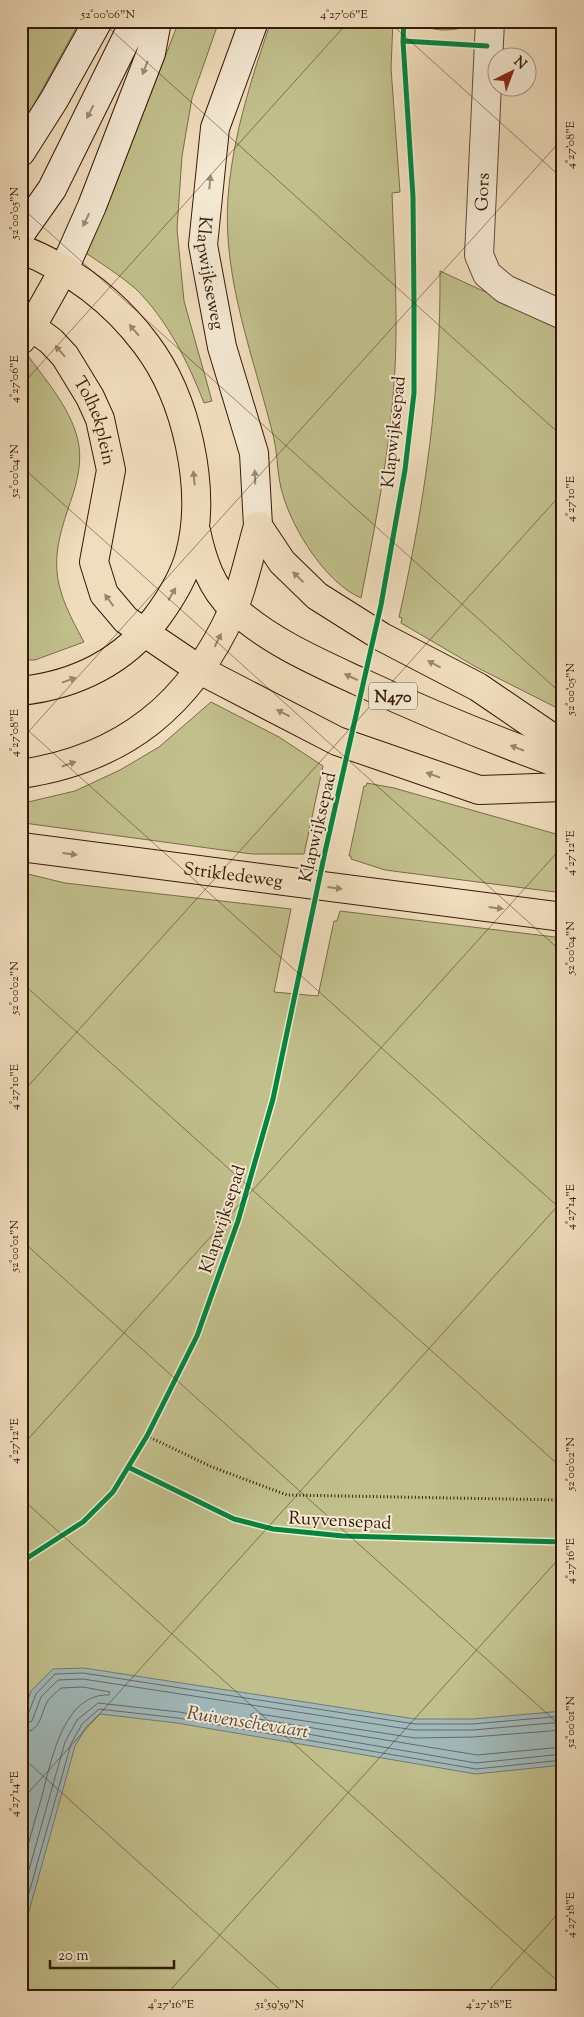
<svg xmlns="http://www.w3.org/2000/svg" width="584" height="2017" viewBox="0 0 584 2017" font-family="'Sorts Mill Goudy',serif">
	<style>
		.green { fill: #c1bf8c; stroke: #7c6c48 }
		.water { fill: #a0b9bc; stroke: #767972 }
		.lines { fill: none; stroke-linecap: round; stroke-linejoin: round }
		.shore { stroke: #6b6960; stroke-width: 1 }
		.street-casing { stroke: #644a32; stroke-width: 30 }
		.secondary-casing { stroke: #361904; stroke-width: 30 }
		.primary-casing { stroke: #361904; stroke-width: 30 }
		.path { stroke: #361904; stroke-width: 3; stroke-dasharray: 1 2.5; stroke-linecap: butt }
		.street { stroke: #f5e9d4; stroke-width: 28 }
		.secondary { stroke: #f5e9d4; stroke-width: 28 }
		.primary { stroke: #f0ddbd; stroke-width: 28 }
		.cycleway-casing { stroke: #f5e9d4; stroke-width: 8 }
		.cycleway { stroke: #00873e; stroke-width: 5 }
		.oneway { fill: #9f8b76 }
		.oneway2 { fill: #9c856a }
		.ticks { fill: none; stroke: #361904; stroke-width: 1; stroke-opacity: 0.45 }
		.labels { text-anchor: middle; stroke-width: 4; stroke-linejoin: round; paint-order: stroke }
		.shield { fill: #f5e9d4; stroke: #6f5742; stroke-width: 1 }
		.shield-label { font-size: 16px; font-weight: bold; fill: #361904 }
		.street-label { font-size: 18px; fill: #361904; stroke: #f5e9d4 }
		.water-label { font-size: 19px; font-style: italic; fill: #56493b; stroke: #f5e9d4 }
		.neatline { fill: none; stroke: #361904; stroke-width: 2 }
		.ticks-label { font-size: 12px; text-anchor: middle; fill: #361904 }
	</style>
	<rect width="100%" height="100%" fill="#f0ddbd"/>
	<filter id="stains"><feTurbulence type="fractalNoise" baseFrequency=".004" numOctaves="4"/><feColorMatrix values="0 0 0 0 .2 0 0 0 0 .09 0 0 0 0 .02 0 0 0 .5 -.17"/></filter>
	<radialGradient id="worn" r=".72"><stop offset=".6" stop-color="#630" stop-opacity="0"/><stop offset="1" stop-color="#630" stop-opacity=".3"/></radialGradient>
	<!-- green -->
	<path class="green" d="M21,21h59l-59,107z
		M179,21h40l-27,77 -10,58 -5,73 7,72 28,100 -8,2c-16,-41 -36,-82 -68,-114 -16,-14 -36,-26 -53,-38l30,-60z
		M271,21h122l-2,47 9,124 -8,1c2,59 6,117 3,175 -4,78 -19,154 -34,230 -35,-15 -68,-68 -78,-103 -6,-18 -5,-38 -9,-56 -19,-79 -52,-159 -46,-242 5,-62 23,-117 43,-176z
		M418,21h54l-3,5c-15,5 -40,7 -51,-5z
		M440,271l123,57v383l-87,-44 -75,-44 1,-5 -3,-1c26,-115 42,-227 41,-346z
		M29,357c19,26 45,56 50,89 3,22 -4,43 -11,63 -20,58 -13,80 16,133l-49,18h-14v-297z
		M211,702l68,35 44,29 -19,88h-52l-228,-31 4,-21 47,-11 45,-21 39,-23z
		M367,783l27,5 169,48v57l-178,-23 -34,-11v-3h-2l15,-70h2z
		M28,874l37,9 226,26 -17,83 44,4 16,-75h3l3,-10 223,27v1058h-542v-1121z"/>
	<!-- water -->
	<path class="water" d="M84,1668l331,51h58l90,-8v54l-87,9 -299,-51 -77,-9 -14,13 -11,19 -54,194v-219l10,-30 22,-22z"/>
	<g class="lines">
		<!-- shore -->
		<path class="shore" d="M21,1719l6,-2 9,-23 19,-20 28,-1 332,51h58l90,-8
			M21,1726l11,-5 9,-24 17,-17 25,-1 331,51h59l90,-8
			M563,1730l-90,7 -58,1 -162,-25 -3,2 2,3 225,37 86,-8
			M21,1733c20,-1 19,-17 26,-31 3,-5 10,-10 14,-14l22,-1 27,5 -1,3c-46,-2 -58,67 -67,101 -7,24 -14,49 -21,74
			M21,1898l44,-156 12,-22 21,-17 81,9 297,51 87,-9
			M21,1921l50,-177 11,-20 17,-15 79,9 298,51 87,-9"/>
		<!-- street casing -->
		<g class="street-casing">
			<path id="street" d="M490,21l-11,234 8,19 18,15 58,26"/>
		</g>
		<!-- secondary casing -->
		<g class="secondary-casing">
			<g id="secondary">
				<path id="s1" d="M254,21l-39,107 -12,117 19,102 32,106 4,73"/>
				<path d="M21,152l33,-52 44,-79"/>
				<path d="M21,233l31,-44 83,-168"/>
				<path d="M64,269l28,-63 59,-153 6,-32"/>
			</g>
		</g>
		<!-- primary casing -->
		<g class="primary-casing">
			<g id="primary">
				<path d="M21,249c50,20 93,52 125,95 41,54 61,145 44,210 -6,23 -19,44 -33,63 -33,44 -81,68 -136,74"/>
				<path id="s2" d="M21,319l30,22 14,15 25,41 10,22 11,51 -17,92 10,32 22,26 74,50 137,71 142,49 84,-3"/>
				<path d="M21,340l11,-14 32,-57"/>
				<path d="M258,526l24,36 35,34 65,41 96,50 85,58"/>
				<path d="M196,531c6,28 15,57 37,77 36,33 82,53 125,73 67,31 135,59 205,84"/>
				<path d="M21,774c103,-15 170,-70 212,-164 11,-26 17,-57 25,-84"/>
				<path id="s3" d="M21,847l542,70"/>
			</g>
		</g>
		<!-- path -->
		<path class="path" d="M147,1436l65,31 75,28 276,5"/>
		<!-- street -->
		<use href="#street" class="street"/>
		<!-- secondary -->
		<use href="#secondary" class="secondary"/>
		<!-- primary -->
		<use href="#primary" class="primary"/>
		<!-- cycleway casing -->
		<g class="cycleway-casing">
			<path id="cycleway" d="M403,41l84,5
				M130,1468l104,51 39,10 70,7 220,6
				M21,1562l62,-40 30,-30 34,-56 50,-100 41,-115 35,-122 52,-247 56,-247 24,-135 9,-77v-86l-1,-110 -10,-156 1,-20"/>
		</g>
		<!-- cycleway -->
		<use href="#cycleway" class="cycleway"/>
	</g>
	<!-- one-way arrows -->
	<defs><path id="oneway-solid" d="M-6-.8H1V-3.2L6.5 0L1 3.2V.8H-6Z" transform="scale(1.25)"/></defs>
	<g class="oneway">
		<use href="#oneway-solid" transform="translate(145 68) rotate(111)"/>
		<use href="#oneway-solid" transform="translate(90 112) rotate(117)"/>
		<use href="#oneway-solid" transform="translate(210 182) rotate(-84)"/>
		<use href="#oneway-solid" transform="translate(86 220) rotate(115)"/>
		<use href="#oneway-solid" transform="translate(255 477) rotate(-92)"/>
	</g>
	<g class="oneway2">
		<use href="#oneway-solid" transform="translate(134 330) rotate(-131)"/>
		<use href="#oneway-solid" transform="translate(60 351) rotate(-132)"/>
		<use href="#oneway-solid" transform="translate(194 478) rotate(-96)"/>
		<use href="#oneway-solid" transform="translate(298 577) rotate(-136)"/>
		<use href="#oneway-solid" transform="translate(172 594) rotate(-60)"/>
		<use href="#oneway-solid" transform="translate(109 600) rotate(-126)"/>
		<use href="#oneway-solid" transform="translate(218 640) rotate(-63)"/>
		<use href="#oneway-solid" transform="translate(434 664) rotate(-152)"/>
		<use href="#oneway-solid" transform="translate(351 677) rotate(-155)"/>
		<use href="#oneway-solid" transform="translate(69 680) rotate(-20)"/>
		<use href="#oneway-solid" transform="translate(283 713) rotate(-153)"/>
		<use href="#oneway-solid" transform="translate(517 748) rotate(-159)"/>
		<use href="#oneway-solid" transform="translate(69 764) rotate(-19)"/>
		<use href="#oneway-solid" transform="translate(433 775) rotate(-161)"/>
		<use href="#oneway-solid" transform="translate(70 854) rotate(7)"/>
		<use href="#oneway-solid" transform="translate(335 888) rotate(7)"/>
		<use href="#oneway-solid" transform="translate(496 908) rotate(7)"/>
	</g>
	<!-- ticks -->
	<path class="ticks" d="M101,21l462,416M388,21l175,158M21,32l10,-11M21,207l542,488M21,386l328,-365M21,466l542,487M21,724l542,487M21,740l542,-602M21,982l542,487M21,1094l542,-602M21,1240l542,488M21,1447l542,-601M21,1498l542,488M21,1756l266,240M21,1801l542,-601M165,1996l398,-442M484,1996l79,-88"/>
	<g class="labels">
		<!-- shield labels -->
		<rect class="shield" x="369" y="682.5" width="48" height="27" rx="4"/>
		<g class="shield-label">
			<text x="393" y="702">N470</text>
		</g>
		<!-- street labels -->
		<g class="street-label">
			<text transform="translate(482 192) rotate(-88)" y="6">Gors</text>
			<text dy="6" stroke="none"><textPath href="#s1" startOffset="260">Klapwijkseweg</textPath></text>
			<text dy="6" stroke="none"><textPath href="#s2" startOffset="130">Tolhekplein</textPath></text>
			<text transform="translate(393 432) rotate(-84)" y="6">Klapwijksepad</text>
			<text transform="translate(317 827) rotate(-77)" y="6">Klapwijksepad</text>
			<text dy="6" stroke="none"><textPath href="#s3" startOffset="214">Strikledeweg</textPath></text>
			<text transform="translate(222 1219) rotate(-72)" y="6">Klapwijksepad</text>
			<text transform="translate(340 1520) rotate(3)" y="6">Ruyvensepad</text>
		</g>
		<!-- water labels -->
		<g class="water-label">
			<text transform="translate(248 1721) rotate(9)" y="7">Ruivenschevaart</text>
		</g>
	</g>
	<!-- margin -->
	<rect width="584" height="2017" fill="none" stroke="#f0ddbd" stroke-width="55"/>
	<!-- north arrow -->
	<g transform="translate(512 72) rotate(42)"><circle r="24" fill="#f5e9d4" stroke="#a99681"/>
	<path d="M0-4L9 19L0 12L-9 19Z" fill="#8f2418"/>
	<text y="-8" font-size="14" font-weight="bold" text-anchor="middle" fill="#361904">N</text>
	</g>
	<!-- scale -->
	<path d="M50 1960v8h124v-8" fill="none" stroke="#361904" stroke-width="2.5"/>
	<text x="58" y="1960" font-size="15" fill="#361904" stroke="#f5e9d4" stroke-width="4" paint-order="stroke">20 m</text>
	<rect x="28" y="28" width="528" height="1962" class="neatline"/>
	<g class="ticks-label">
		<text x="108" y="18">52°00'06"N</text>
		<text x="344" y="18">4°27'06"E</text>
		<text transform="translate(570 145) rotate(-90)" y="4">4°27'08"E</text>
		<text transform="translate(14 213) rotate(-90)" y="4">52°00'05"N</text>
		<text transform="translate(14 379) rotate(-90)" y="4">4°27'06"E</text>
		<text transform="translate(14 471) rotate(-90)" y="4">52°00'04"N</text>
		<text transform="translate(570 499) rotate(-90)" y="4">4°27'10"E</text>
		<text transform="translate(570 689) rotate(-90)" y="4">52°00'05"N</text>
		<text transform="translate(14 733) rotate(-90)" y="4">4°27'08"E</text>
		<text transform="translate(570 853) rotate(-90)" y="4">4°27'12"E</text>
		<text transform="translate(570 948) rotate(-90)" y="4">52°00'04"N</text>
		<text transform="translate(14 988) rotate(-90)" y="4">52°00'02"N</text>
		<text transform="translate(14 1087) rotate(-90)" y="4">4°27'10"E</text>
		<text transform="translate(570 1207) rotate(-90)" y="4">4°27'14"E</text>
		<text transform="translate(14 1246) rotate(-90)" y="4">52°00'01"N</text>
		<text transform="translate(14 1441) rotate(-90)" y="4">4°27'12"E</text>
		<text transform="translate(570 1464) rotate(-90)" y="4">52°00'02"N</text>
		<text transform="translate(570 1561) rotate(-90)" y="4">4°27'16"E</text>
		<text transform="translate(570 1722) rotate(-90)" y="4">52°00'01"N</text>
		<text transform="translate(14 1794) rotate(-90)" y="4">4°27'14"E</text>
		<text transform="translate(570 1915) rotate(-90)" y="4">4°27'18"E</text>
		<text x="171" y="2008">4°27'16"E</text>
		<text x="280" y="2008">51°59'59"N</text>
		<text x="489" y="2008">4°27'18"E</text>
	</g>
	<rect width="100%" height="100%" filter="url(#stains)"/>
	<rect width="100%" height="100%" fill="url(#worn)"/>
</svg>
